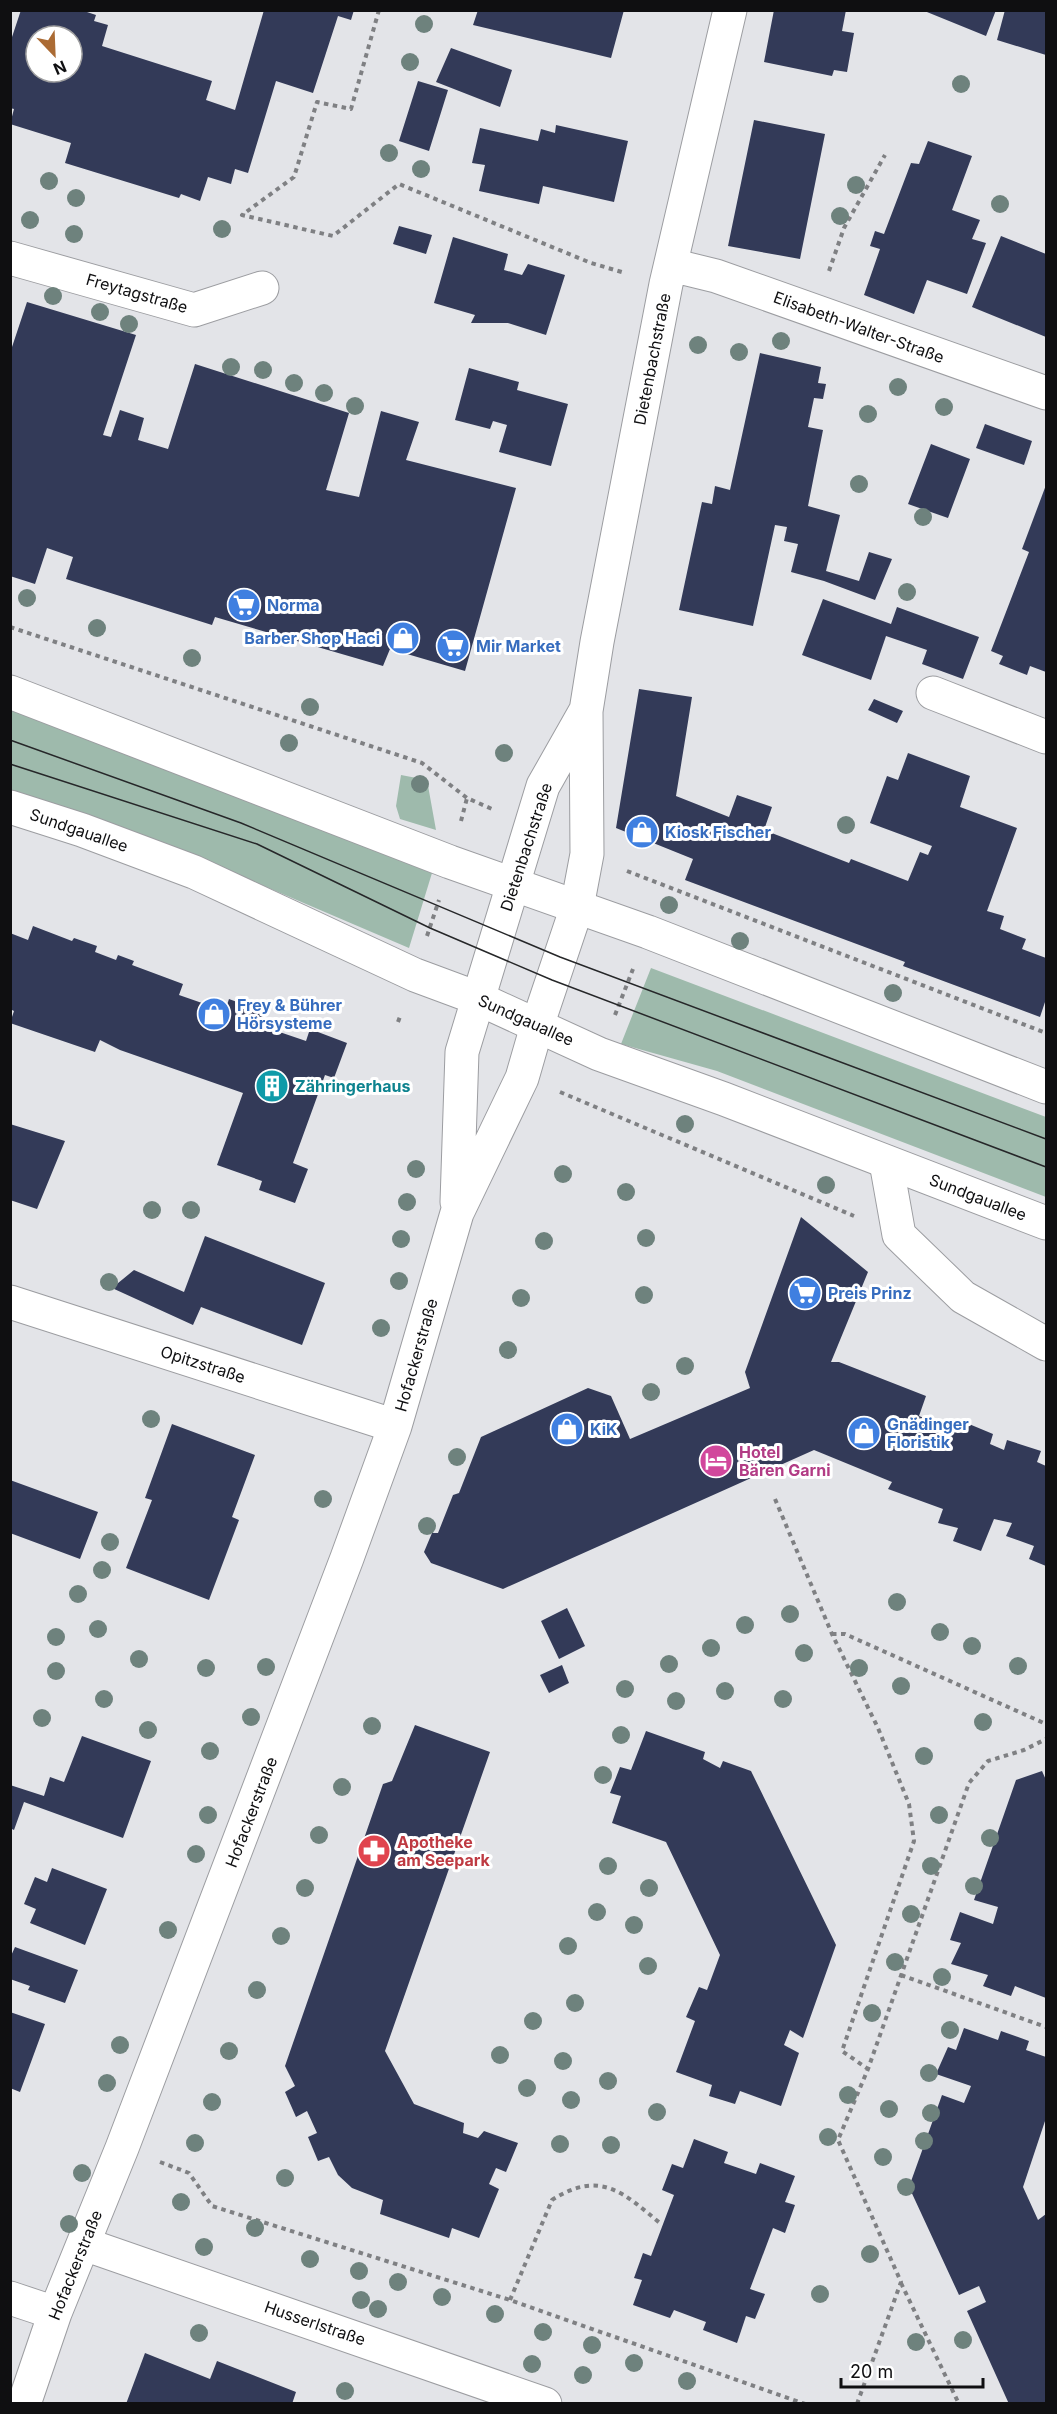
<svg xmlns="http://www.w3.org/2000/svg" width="1057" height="2414" viewBox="0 0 1057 2414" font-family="Inter,sans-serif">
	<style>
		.green { fill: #9ebaac }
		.building { fill: #333a58; fill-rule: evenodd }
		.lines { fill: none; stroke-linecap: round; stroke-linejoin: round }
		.minor-casing { stroke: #9c9da1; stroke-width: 35 }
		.tertiary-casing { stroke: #9c9da1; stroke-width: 35 }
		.path { stroke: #7f8083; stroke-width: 4; stroke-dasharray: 4.5 4.5; stroke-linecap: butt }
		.minor { stroke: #fff; stroke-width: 33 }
		.tertiary { stroke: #fff; stroke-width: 33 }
		.tram { stroke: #262729; stroke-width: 1.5 }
		.tree { fill: #6e827d }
		.labels { text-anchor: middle; stroke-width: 6; stroke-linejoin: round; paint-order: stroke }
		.street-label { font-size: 16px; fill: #0f0f11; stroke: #fff }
		.shop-label { font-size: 16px; font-weight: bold; fill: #366cbe; stroke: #fff; text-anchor: start }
		.culture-label { font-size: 16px; font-weight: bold; fill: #0d838f; stroke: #fff; text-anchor: start }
		.hotel-label { font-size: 16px; font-weight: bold; fill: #b23c85; stroke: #fff; text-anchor: start }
		.health-label { font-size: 16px; font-weight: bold; fill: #be3a42; stroke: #fff; text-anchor: start }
	</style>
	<rect width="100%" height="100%" fill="#e3e4e8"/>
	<!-- green -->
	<path class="green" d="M11,709l421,164 -23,75 -236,-101 -162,-56z
		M401,775l26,5 9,50 -36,-11 -4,-13z
		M651,968l395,149v80l-329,-126 -96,-27z"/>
	<!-- building -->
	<path class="building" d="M21,10h60l15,5 -2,6 14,4 -6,21 110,35 -6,19 29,10 29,-100h90l-3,10 -13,-4 -25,77 -37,-12 -28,92 -13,-4 -4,15 -23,-7 -8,24 -19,-7 -2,4 -114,-35 6,-20 -61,-19 4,-15 -4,-1v-65zM36,36h36v36h-36z
		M478,10h146l-13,48 -138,-33z
		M774,10h72l-4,21 12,2 -7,39 -13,-2 -2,6 -68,-14z
		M922,10h74l-10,26z
		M1005,10h41v45l-49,-15z
		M451,48l61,22 -12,37 -64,-25z
		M418,81l30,9 -19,61 -30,-10z
		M754,120l71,14 -25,125 -72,-13z
		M556,125l72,16 -14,61 -71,-16 -4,18 -60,-13 6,-26 -13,-2 8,-35 58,13 3,-12 14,4z
		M928,141l44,15 -20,54 28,10 -8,19 14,4 -19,51 -40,-14 -13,34 -50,-19 16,-46 -10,-3 5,-15 9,3 27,-71 8,1z
		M399,226l33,9 -6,19 -33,-10z
		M1001,236l45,18v83l-74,-30z
		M453,237l55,17 -4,16 18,5 6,-11 37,11 -19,60 -38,-12h-37l4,-8 -41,-12z
		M27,302l109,33 -33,100 8,2 9,-27 24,8 -6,22 30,9 27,-85 154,49 -23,77 33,7 22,-86 38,11 -13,38 110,28 -51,183 -75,-22 -7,17 -168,-49 -3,8 -146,-46 7,-22 -26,-9 -12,36 -25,-8v-223z
		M760,353l61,14 -3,16 8,1 -3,15 -9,-1 -6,29 15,3 -15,76 32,9 -14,56 33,10 10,-29 23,7 -17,41 -51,-19 -33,-9 7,-28 -14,-3 3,-14 -12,-2 -22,101 -74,-16 23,-108 10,2 3,-18 15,4z
		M469,368l50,14 -2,8 51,14 -17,62 -52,-14 8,-27 -14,-4 -3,8 -35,-9z
		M985,424l47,17 -8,24 -48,-17z
		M931,444l39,15 -22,59 -40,-14z
		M1046,485v187l-16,-6 -3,9 -28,-11 4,-8 -12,-5 38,-99 -7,-3z
		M823,599l68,25 6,-17 82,30 -16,42 -41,-15 5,-14 -41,-14 -15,44 -69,-25z
		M639,689l53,8 -16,99 53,21 8,-22 35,12 -8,23 85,33 2,-4 57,22 12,-29 8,3 4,-9 -62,-23 17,-47 11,4 10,-27 62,23 -10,31 57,21 -30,83 17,5 -4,13 26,10 -4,10 24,9v41l-6,18 -137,-51 2,-4 -220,-82 8,-21 -77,-31z
		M874,699l29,12 -6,12 -29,-13z
		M33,926l39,15 2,-3 23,8 -2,6 21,8 2,-5 16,6 -2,4 51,19 -4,11 46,16 4,-12 35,13 -5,13 47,16 4,-12 37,14 -13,35 -9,-3 -32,88 15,6 -13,34 -36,-13 3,-9 -45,-16 26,-72 -123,-43 -20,-10 -5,12 -85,-29 4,-12 -4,-2v-76l18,7z
		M10,1124l55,17 -28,68 -27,-9z
		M801,1217l67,55 -37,90h8l87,34 -7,20 35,14 3,-11 36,15 -3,10 14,6 3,-10 34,11 -4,11 9,4v100l-17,-7 5,-13 -28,-10 6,-13 -18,-4 -13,32 -28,-10 5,-13 -20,-5 5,-14 -55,-20 4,-7 -78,-32 -311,139 -72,-26 -7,-11 8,-19h6l15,-38 6,-2 22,-56 107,-49 23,8 19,43 120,-51 -5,-16z
		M205,1236l120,47 -23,62 -101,-38 -8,18 -81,-37 22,-18 50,22z
		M172,1424l83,31 -23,62 7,3 -30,80 -83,-32 26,-68 -7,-2z
		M10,1480l88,32 -18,47 -70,-26z
		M567,1608l18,38 -26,13 -18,-38z
		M562,1665l7,18 -20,10 -9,-18z
		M415,1725l75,27 -105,299 29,53 50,19 -1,10 15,5 6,-7 34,12 -12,29 -10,-4 -7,16 10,5 -20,49 -27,-10 -3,10 -69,-24 3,-14 -31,-12 -14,-13 -9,-18 -11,4 -10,-24 9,-4 -10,-22 -11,6 -11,-25 10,-6 -10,-20 98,-282 9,-3z
		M646,1731l59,21 -2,7 17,9 3,-7 28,10 85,174 -33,93 -13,-8 -6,15 15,8 -18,53 -41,-15 -5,13 -26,-8 3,-11 -36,-13 19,-51 -9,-4 13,-30 8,3 13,-35 -54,-113 -54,-19 9,-27 -11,-3 10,-26 11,3z
		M82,1736l69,25 -28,77 -99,-36 -10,28 -4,-2v-43l34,11 6,-19 14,5z
		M1042,1771l4,9v218l-31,-12 -4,10 -28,-10 5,-11 -37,-11 10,-21 -11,-3 10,-28 33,12 5,-17 -24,-7 42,-120z
		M52,1868l55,21 -22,56 -55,-22 6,-14 -12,-5 11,-27 12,5z
		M15,1947l63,23 -13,33 -37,-13 2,-4 -20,-7v-21z
		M10,2012l35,12 -25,68 -10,-4z
		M964,2028l34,12 3,-9 28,10 -3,9 20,7v61l-23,69 15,33 8,-6v190h-37l-42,-93 19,-9 -7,-16 -20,9 -50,-108 33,-92 22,8 7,-17 -35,-12 12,-27 8,3z
		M694,2139l34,13 -4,11 32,11 4,-11 35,13 -10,26 10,3 -10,28 -12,-5 -23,61 15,5 -10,25 -9,-3 -9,27 -34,-13 3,-8 -32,-12 -4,8 -37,-13 9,-25 -8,-2 9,-25 8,3 23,-61 -12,-5 10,-26 11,4z
		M145,2353l65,26 7,-18 79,31 -4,12h-166z"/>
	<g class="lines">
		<!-- minor casing -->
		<g class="minor-casing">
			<path id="minor" d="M10,258l184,52 68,-22
				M671,265l45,11 330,117
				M933,693l113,44
				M886,1162l13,73 64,62 83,47
				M457,1202l5,-150 81,-266 42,-74
				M10,1302l385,124
				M84,2244l461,160
				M10,2298l45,15
				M24,2404l31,-91 67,-165 225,-590 48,-132 62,-213 65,-135 15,-52 40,-119 10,-53 -1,-143 11,-69 69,-358 64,-274"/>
		</g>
		<!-- tertiary casing -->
		<g class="tertiary-casing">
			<path id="tertiary" d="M10,692l440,170 198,70 398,155
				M10,807l72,23 112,42 221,103 62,23 122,56 125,45 322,124"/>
		</g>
		<!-- path -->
		<path class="path" d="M379,10l-28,99 -34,-7 -23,75 -52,38 91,21 66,-52 192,79 34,10
			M829,271l15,-43 41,-73
			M10,627l412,136 45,35 25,11
			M461,821l6,-23
			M627,871l419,162
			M427,936l12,-36
			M615,1015l18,-46
			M398,1022l3,-8
			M560,1092l294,124
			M775,1499l57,135 46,94 31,76 5,37 -72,210 26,18
			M832,1634h13l201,90
			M901,1975l145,52
			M160,2162l29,11 23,33 298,94 295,104
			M901,2283l58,121
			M510,2300l42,-100c48,-31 72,-7 109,24
			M857,2404l44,-122 -63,-142 30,-71 101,-286 19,-22 36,-11 22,-11"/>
		<!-- minor -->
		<use href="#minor" class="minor"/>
		<!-- tertiary -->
		<use href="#tertiary" class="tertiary"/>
		<!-- tram -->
		<path class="tram" d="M10,740l231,83 319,134 486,182
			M10,764l247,80 173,84 122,52 494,187"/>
	</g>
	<!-- trees -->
	<g class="tree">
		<circle cx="424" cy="24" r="9"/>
		<circle cx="410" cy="62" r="9"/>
		<circle cx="961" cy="84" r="9"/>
		<circle cx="389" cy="153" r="9"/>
		<circle cx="421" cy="169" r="9"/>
		<circle cx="49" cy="181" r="9"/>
		<circle cx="856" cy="185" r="9"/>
		<circle cx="76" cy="198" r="9"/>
		<circle cx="1000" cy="204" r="9"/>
		<circle cx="840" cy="216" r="9"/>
		<circle cx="30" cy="220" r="9"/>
		<circle cx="222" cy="229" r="9"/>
		<circle cx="74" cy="234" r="9"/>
		<circle cx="53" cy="296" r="9"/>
		<circle cx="100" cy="312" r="9"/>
		<circle cx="129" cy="324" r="9"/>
		<circle cx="781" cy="341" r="9"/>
		<circle cx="698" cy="345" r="9"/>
		<circle cx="739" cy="352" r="9"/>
		<circle cx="231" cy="367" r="9"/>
		<circle cx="263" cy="370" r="9"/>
		<circle cx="294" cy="383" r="9"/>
		<circle cx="898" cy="387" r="9"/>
		<circle cx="324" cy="393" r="9"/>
		<circle cx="355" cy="406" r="9"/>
		<circle cx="944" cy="407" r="9"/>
		<circle cx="868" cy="414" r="9"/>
		<circle cx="859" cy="484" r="9"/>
		<circle cx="923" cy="517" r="9"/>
		<circle cx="907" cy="592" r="9"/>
		<circle cx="27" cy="598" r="9"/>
		<circle cx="97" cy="628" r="9"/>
		<circle cx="192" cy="658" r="9"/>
		<circle cx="310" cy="707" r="9"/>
		<circle cx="289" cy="743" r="9"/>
		<circle cx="504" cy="753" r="9"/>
		<circle cx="420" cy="784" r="9"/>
		<circle cx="846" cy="825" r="9"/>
		<circle cx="669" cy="905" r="9"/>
		<circle cx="740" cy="941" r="9"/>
		<circle cx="893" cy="993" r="9"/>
		<circle cx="685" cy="1124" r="9"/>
		<circle cx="416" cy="1169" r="9"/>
		<circle cx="563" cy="1174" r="9"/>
		<circle cx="826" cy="1185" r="9"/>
		<circle cx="626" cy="1192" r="9"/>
		<circle cx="407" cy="1202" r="9"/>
		<circle cx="152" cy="1210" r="9"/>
		<circle cx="191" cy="1210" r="9"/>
		<circle cx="646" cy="1238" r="9"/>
		<circle cx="401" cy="1239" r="9"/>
		<circle cx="544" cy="1241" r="9"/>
		<circle cx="399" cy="1281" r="9"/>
		<circle cx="109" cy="1282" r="9"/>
		<circle cx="644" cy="1295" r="9"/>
		<circle cx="521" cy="1298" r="9"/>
		<circle cx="381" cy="1328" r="9"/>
		<circle cx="508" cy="1350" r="9"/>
		<circle cx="685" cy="1366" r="9"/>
		<circle cx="651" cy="1392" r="9"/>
		<circle cx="151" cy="1419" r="9"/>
		<circle cx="457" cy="1457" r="9"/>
		<circle cx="323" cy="1499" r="9"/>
		<circle cx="427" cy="1526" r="9"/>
		<circle cx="110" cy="1542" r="9"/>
		<circle cx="102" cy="1570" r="9"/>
		<circle cx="78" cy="1594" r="9"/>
		<circle cx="897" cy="1602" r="9"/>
		<circle cx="790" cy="1614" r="9"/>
		<circle cx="745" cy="1625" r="9"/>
		<circle cx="98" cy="1629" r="9"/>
		<circle cx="940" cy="1632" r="9"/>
		<circle cx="56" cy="1637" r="9"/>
		<circle cx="972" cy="1646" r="9"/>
		<circle cx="711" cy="1648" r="9"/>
		<circle cx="804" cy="1653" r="9"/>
		<circle cx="139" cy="1659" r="9"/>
		<circle cx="669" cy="1664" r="9"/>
		<circle cx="1018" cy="1666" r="9"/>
		<circle cx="266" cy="1667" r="9"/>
		<circle cx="206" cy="1668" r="9"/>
		<circle cx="859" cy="1668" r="9"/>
		<circle cx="56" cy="1671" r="9"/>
		<circle cx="901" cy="1686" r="9"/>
		<circle cx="625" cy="1689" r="9"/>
		<circle cx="725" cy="1691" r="9"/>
		<circle cx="104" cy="1699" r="9"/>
		<circle cx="783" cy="1699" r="9"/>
		<circle cx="676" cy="1701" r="9"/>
		<circle cx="251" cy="1717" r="9"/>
		<circle cx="42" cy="1718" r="9"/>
		<circle cx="983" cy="1722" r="9"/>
		<circle cx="372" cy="1726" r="9"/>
		<circle cx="148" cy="1730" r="9"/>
		<circle cx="621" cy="1735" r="9"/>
		<circle cx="210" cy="1751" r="9"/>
		<circle cx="924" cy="1756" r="9"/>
		<circle cx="603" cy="1775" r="9"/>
		<circle cx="342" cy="1787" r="9"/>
		<circle cx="208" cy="1815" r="9"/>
		<circle cx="939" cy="1815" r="9"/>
		<circle cx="319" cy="1835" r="9"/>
		<circle cx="990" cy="1838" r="9"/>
		<circle cx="196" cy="1854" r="9"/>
		<circle cx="608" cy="1866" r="9"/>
		<circle cx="931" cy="1866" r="9"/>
		<circle cx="974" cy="1886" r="9"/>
		<circle cx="305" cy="1888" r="9"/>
		<circle cx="649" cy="1888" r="9"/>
		<circle cx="597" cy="1912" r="9"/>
		<circle cx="911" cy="1914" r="9"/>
		<circle cx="634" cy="1925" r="9"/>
		<circle cx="168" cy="1930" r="9"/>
		<circle cx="281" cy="1936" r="9"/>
		<circle cx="568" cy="1946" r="9"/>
		<circle cx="895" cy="1962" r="9"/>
		<circle cx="648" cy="1966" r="9"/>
		<circle cx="942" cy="1977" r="9"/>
		<circle cx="257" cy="1990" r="9"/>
		<circle cx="575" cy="2003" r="9"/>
		<circle cx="872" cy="2013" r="9"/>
		<circle cx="533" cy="2021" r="9"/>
		<circle cx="950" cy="2030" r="9"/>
		<circle cx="120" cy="2045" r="9"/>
		<circle cx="229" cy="2051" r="9"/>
		<circle cx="500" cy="2055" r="9"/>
		<circle cx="563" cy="2061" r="9"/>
		<circle cx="929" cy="2073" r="9"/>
		<circle cx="608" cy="2081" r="9"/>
		<circle cx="107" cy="2083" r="9"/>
		<circle cx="527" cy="2088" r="9"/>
		<circle cx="848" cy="2095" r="9"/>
		<circle cx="571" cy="2100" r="9"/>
		<circle cx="212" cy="2102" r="9"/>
		<circle cx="889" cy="2109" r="9"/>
		<circle cx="657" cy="2112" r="9"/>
		<circle cx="931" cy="2113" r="9"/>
		<circle cx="828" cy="2137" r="9"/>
		<circle cx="924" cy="2141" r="9"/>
		<circle cx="195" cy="2143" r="9"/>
		<circle cx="560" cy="2144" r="9"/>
		<circle cx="611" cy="2145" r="9"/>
		<circle cx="883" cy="2157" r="9"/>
		<circle cx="82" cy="2173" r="9"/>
		<circle cx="285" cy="2178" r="9"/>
		<circle cx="906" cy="2187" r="9"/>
		<circle cx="181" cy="2202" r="9"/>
		<circle cx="69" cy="2224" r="9"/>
		<circle cx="255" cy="2228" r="9"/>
		<circle cx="204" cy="2247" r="9"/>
		<circle cx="870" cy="2254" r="9"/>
		<circle cx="310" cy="2259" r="9"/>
		<circle cx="359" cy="2271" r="9"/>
		<circle cx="398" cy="2282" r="9"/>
		<circle cx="820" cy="2294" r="9"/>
		<circle cx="442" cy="2297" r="9"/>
		<circle cx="361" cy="2300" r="9"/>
		<circle cx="378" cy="2309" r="9"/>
		<circle cx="495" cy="2314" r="9"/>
		<circle cx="543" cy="2332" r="9"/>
		<circle cx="199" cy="2333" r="9"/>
		<circle cx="963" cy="2340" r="9"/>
		<circle cx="916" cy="2342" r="9"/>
		<circle cx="592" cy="2345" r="9"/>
		<circle cx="634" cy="2363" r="9"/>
		<circle cx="532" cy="2364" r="9"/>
		<circle cx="583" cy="2375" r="9"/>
		<circle cx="687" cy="2381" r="9"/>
		<circle cx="345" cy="2391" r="9"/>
	</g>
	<!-- icons -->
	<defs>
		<g id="supermarket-disc" transform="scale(1.725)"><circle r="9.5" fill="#3f7fe0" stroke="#fff"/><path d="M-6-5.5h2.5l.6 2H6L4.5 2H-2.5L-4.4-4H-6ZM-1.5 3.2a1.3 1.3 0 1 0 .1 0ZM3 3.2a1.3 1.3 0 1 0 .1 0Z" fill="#fff"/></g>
		<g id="shop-disc" transform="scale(1.725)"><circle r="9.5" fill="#3f7fe0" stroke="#fff"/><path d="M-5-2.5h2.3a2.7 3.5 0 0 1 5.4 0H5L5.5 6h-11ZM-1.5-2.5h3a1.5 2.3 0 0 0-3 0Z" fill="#fff"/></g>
		<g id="building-disc" transform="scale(1.725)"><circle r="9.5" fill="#0f9aa8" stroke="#fff"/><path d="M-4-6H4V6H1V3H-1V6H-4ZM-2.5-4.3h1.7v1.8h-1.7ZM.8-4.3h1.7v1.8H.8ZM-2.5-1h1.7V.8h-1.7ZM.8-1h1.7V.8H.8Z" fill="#fff"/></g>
		<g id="hotel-disc" transform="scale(1.725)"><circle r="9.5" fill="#d1479c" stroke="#fff"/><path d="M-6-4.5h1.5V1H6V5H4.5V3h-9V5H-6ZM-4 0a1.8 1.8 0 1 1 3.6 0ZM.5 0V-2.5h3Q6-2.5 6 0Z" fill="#fff"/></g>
		<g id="pharmacy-disc" transform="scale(1.725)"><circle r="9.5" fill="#e0444e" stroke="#fff"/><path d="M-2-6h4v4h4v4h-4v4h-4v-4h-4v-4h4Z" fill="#fff"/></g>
	</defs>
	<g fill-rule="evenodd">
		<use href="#supermarket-disc" x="244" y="605"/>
		<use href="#shop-disc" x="403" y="638"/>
		<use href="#supermarket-disc" x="453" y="646"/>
		<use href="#shop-disc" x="642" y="832"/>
		<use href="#shop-disc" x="214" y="1014"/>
		<use href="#building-disc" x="272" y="1086"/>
		<use href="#supermarket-disc" x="805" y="1293"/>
		<use href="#shop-disc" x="567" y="1429"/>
		<use href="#shop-disc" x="864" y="1433"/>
		<use href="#hotel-disc" x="716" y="1461"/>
		<use href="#pharmacy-disc" x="374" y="1851"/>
	</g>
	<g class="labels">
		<!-- street labels -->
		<g class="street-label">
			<text transform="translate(137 293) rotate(16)" y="6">Freytagstraße</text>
			<text transform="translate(859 327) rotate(20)" y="6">Elisabeth-Walter-Straße</text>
			<text transform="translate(652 359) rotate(-79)" y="6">Dietenbachstraße</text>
			<text transform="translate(79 830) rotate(19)" y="6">Sundgauallee</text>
			<text transform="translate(526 847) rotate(-72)" y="6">Dietenbachstraße</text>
			<text transform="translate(526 1020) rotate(24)" y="6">Sundgauallee</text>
			<text transform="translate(978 1197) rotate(21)" y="6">Sundgauallee</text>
			<text transform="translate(416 1355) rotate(-74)" y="6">Hofackerstraße</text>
			<text transform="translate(203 1364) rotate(18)" y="6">Opitzstraße</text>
			<text transform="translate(251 1812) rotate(-69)" y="6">Hofackerstraße</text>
			<text transform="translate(75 2265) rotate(-68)" y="6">Hofackerstraße</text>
			<text transform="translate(315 2323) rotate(19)" y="6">Husserlstraße</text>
		</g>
		<!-- shop labels -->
		<g class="shop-label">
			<text x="267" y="611">Norma</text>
			<text x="380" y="644" text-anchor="end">Barber Shop Haci</text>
			<text x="476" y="652">Mir Market</text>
			<text x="665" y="838">Kiosk Fischer</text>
			<text x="237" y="1011">Frey &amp; Bührer<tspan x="237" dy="18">Hörsysteme</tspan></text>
			<text x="828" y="1299">Preis Prinz</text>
			<text x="887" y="1430">Gnädinger<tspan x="887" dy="18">Floristik</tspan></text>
			<text x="590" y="1435">KiK</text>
		</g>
		<!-- culture labels -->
		<g class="culture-label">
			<text x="295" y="1092">Zähringerhaus</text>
		</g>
		<!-- hotel labels -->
		<g class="hotel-label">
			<text x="739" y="1458">Hotel<tspan x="739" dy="18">Bären Garni</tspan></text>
		</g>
		<!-- health labels -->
		<g class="health-label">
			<text x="397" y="1848">Apotheke<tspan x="397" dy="18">am Seepark</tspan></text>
		</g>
	</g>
	<!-- border -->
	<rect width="1057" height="2414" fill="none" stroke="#0f0f11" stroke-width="24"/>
	<!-- north arrow -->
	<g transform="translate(54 54) rotate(157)"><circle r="28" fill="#ffffff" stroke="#9f9fa0" stroke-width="1.5"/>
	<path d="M0-4.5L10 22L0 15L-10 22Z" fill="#ab6b34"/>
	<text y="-9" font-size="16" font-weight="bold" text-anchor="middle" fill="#0f0f11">N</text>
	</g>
	<!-- scale -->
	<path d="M841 2378v9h142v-9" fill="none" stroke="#0f0f11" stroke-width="3"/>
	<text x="850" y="2378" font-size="18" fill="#0f0f11" stroke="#ffffff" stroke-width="4.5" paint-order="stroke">20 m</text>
</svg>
